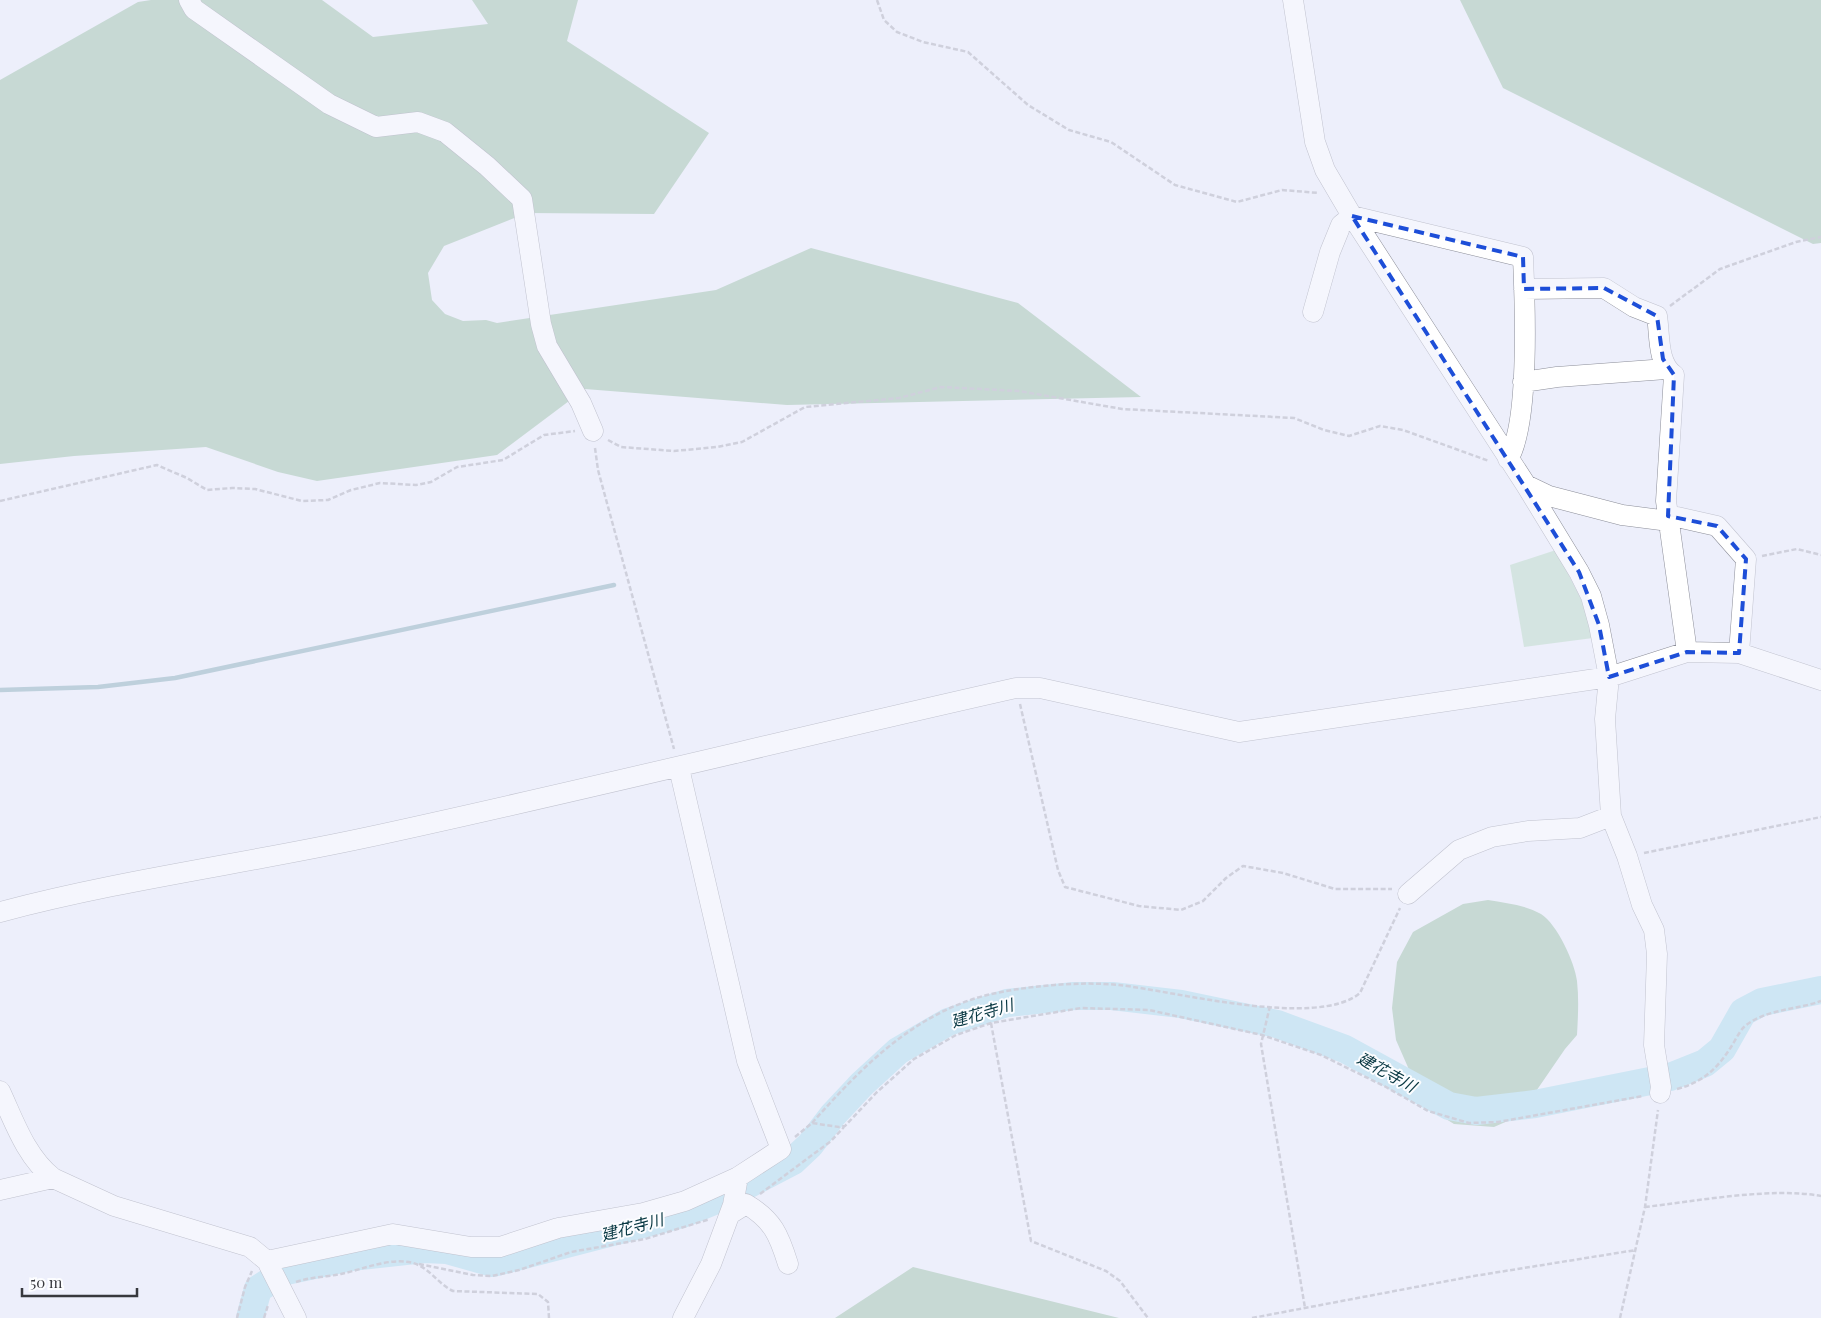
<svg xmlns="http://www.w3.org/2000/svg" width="1821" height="1318" viewBox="0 0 1821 1318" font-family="'Playfair Display','Noto Sans JP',serif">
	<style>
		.green { fill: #b7d8c0 }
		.forest { fill: #99bfa4 }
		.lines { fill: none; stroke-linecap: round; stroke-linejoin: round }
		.stream { stroke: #86aab6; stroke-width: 4.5 }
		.river { stroke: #a8dbea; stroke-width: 28 }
		.minor-casing { stroke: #8c8e99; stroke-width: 21 }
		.path { stroke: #abacb6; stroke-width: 2.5; stroke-dasharray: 5 2.5; stroke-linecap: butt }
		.minor { stroke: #fff; stroke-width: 20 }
		.marked { fill: none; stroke: #1d4ed8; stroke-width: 4; stroke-dasharray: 10 6; stroke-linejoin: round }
		.labels { text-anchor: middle; stroke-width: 4; stroke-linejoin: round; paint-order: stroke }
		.water-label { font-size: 16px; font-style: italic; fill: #073742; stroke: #fcfdff }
	</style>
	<rect width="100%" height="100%" fill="#edeffb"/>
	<!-- green -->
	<path class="green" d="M1556,550l29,57 8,31 -69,9 -14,-82z"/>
	<!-- forest -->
	<path class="forest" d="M151,0h171l51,37 115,-13 -16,-24h106l-11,41 142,92 -55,81 -127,-1 -83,33 -16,27 4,27 13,14 18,7 23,-1 11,3 219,-33 95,-42 207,55 123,94 -354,8 -202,-16 -88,66 -180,26 -39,-9 -72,-25 -132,9 -74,8v-384l138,-78z
		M1460,0h361v243l-8,1 -310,-156z
		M1488,900c18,3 37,5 53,14 16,10 34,49 36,67 2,18 1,36 0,54l-12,14 -46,67 -25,11 -40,-3 -29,-18 -29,-66 -4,-32 5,-46 16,-30 50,-28z
		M913,1267l206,51h-284z"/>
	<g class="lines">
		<!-- stream -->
		<path class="stream" d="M0,690l98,-3 77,-9 439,-93"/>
		<!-- river -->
		<path class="river" d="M250,1318l8,-29 28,-18 65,-14 73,-8 23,1 46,13 189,-49 44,-18 67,-35 17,-16 23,-30 29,-31 36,-33 50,-29 59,-19 67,-7h38l69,8 96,20 68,25 104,57 27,5 59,-7 135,-27 35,-14 17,-14 21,-37 19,-10 59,-12"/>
		<!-- minor casing -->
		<g class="minor-casing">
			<path id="minor" d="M189,0l5,9 135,95 47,23 42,-5 27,10 42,34 35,33 19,125 6,22 34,57 12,28
				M1293,0l22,142 10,28 27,46 174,269 53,87 12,24 8,29 10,52 -4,42 6,97 16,40 15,49 12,25 3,24 -3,91 7,42 -1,6
				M1524,289l80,-1 30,19 23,9c3,19 0,47 17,59l-8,126 21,151
				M1313,312l17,-60 11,-27 11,-9 171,41c2,45 7,167 -15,202
				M1523,382l34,-5 109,-8
				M1526,485l23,11 73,19 47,6 8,-4 40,9 29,33 -7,94
				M1408,894l51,-44 33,-13 36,-6 52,-3 31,-12
				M0,912c120,-32 243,-48 364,-74 218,-47 434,-101 652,-150h24l199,44 370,-55 78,-25 52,1 82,27
				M0,1091c14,30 26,66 53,87l61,28 136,41 17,14 29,57
				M0,1190l53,-12
				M730,1214l16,-10c27,16 33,31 42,60
				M267,1261l126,-27 78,13h29l58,-19 85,-15 42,-12 53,-24 43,-28 -34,-88 -68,-293
				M683,1318l28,-54 22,-59 5,-28"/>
		</g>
		<!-- path -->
		<path class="path" d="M877,0l7,20 13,12 26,10 45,10 60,53 41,25 42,12 64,43 62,17 45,-12 37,3
			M1670,306l50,-37 76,-27 25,-5
			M608,440l13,7 53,4 43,-4 25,-5 63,-35 94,-9 42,-11 78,4 103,18 172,9 30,12 25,6 31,-10 23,4 86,31
			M595,448l3,22 76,279
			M0,501l157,-36 30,13 20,12 25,-2 23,1 47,12 26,-1 23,-10 29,-7 36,2 15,-3 26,-15 46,-7 41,-25 31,-4
			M1762,556l35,-7 24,6
			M1020,704l38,166 7,17 74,19 42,4 22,-9 23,-23 17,-12 40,7 52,16h57
			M1644,853l177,-36
			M1270,1006l-9,38 44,264
			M991,1023l40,218 75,30 14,10 28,37
			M1677,1089c26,-7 40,-20 54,-42 4,-6 8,-15 13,-20 20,-18 53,-17 77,-26
			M812,1123c49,-55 101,-109 175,-128 38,-9 92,-14 132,-10 55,6 198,44 241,8l40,-85
			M795,1137l17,-14 27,4 6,-1 31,-33 38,-34 42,-24 35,-12 90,-15 68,2 113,25 59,20 65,32 42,24 41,12 29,-1 145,-26
			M760,1194l71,-53 13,-14
			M1645,1207c52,-6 126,-20 176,-11
			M419,1264l54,11 19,1 27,-6 52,-18 74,-13 65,-20
			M296,1282c14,-5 30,-5 45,-8 23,-5 49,-17 72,-11 17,5 25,21 40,28l85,3 10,8 1,16
			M237,1318l8,-31 7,-16
			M264,1318l4,-13
			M1252,1318l222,-42 162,-26
			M1620,1318l25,-111 13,-97"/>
		<!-- minor -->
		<use href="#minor" class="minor"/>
	</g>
	<!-- marked area -->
	<path d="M0 0H1821V1318H0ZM1352,216l171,41 1,32 80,-1 53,28 6,43 11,16 -6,141 49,10 29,33 -7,94 -52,-1 -78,25 -10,-52 -20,-53z" fill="#edeffb" fill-opacity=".55" fill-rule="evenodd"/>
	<path class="marked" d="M1352,216l171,41 1,32 80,-1 53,28 6,43 11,16 -6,141 49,10 29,33 -7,94 -52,-1 -78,25 -10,-52 -20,-53z"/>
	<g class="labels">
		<!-- water labels -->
		<g class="water-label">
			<text transform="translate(982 1013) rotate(-16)" y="6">建花寺川</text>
			<text transform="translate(1387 1072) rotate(29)" y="6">建花寺川</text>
			<text transform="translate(632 1227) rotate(-15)" y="6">建花寺川</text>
		</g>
	</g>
	<!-- scale -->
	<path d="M22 1288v8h115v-8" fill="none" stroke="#37383d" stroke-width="2.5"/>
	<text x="30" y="1288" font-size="15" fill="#37383d" stroke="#fcfdff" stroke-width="4" paint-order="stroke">50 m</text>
</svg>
